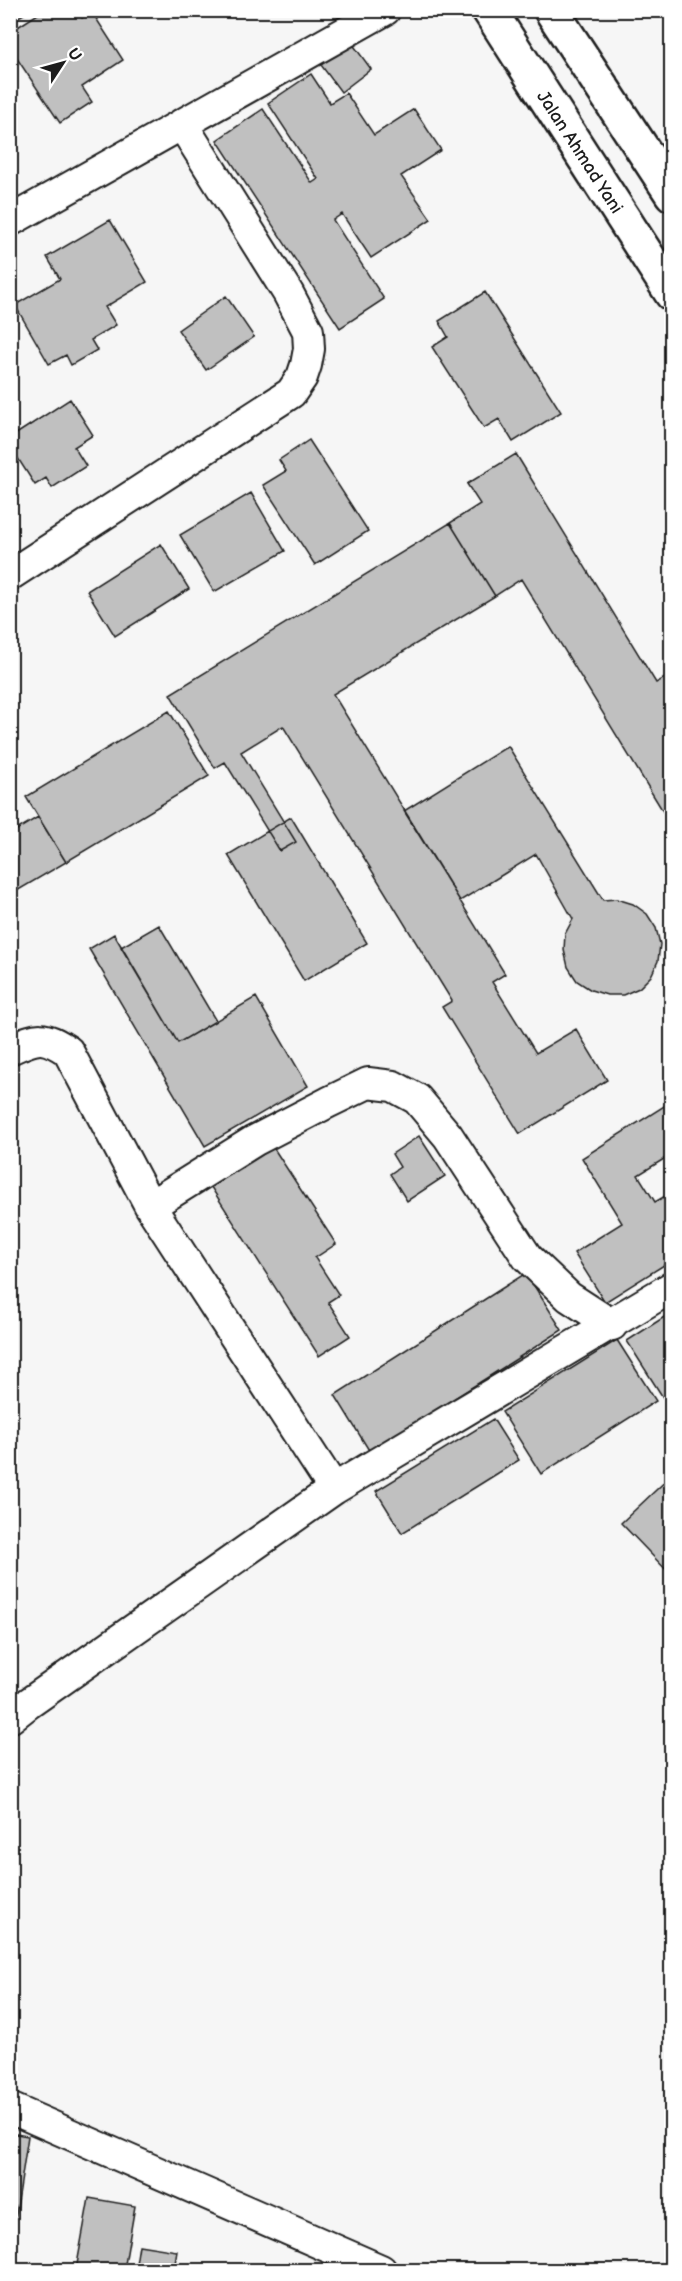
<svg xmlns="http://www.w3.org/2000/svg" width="682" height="2281" viewBox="0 0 682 2281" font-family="'Balsamiq Sans',sans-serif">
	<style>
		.building { fill: #c0c0c0; stroke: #1c1c1c; stroke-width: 1.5 }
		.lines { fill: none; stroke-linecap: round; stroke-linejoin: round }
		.minor-casing { stroke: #1c1c1c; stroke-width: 34 }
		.trunk-casing { stroke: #1c1c1c; stroke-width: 38 }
		.minor { stroke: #fff; stroke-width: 30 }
		.trunk { stroke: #fff; stroke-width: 33 }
		.labels { text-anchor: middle; stroke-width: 6; stroke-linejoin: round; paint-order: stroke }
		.street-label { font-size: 18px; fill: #1c1c1c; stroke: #fff }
	</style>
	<rect width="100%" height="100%" fill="#f6f6f6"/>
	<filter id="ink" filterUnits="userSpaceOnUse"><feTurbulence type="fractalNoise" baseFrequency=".0167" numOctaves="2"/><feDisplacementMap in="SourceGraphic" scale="12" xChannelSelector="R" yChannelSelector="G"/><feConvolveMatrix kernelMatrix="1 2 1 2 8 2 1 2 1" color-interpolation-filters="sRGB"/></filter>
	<g filter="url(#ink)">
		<!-- building -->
		<path class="building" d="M10,10h21l-21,12z
			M44,10h33l5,8 10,-6 31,48 -41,27 10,15 -32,21 -50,-75v-16z
			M352,43l19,26 -30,23 -20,-27z
			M311,74l19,29 16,-10 28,42 40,-26 27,41 -40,26 30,43 -60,39 -29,-44 -9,6 51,79 -44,29 -123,-188 46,-31 49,74 6,-4 -50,-76z
			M110,220l37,62 -42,25 11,18 -25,15 6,10 -26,15 -5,-10 -17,9 -34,-59 45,-26 -13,-22z
			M485,292l76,120 -48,30 -14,-23 -15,9 -52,-81 16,-10 -9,-16z
			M226,296l28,41 -48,33 -28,-40z
			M70,399l23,36 -19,12 12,19 -34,22 -6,-10 -11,7 -25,-39v-8z
			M309,440l59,91 -53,34 -52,-80 23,-14 -7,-11z
			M516,454l140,229 16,-9v152l-151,-247 -26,17 -45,-73 30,-19 -13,-20z
			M251,493l34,58 -71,41 -34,-57z
			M450,523l45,73 -162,98 172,280 -13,8 44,71 40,-24 31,51 -87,54 -78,-127 10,-6 -169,-275 -42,26 55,90 -16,9 -55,-89 -10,6 -45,-74z
			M161,544l28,45 -74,47 -28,-45z
			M169,711l40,65 -143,86 -40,-65z
			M508,746l95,154 14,-1 16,5 14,10 9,14 4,16 -2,17 -7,15 -12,12 -16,7h-16l-16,-5 -14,-9 -9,-14 -4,-17 1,-16 8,-15 -37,-65 -76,47 -56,-90z
			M38,817l28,45 -56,33v-61z
			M291,817l76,126 -63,38 -76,-126z
			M159,925l57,96 -38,22 -57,-96z
			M114,934l64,109 78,-46 52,89 -103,60 -116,-197z
			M672,1101v53l-34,21 17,27 17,-10v68l-67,42 -31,-49 48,-30 -40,-65z
			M419,1136l26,40 -38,25 -17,-27 10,-7 -8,-13z
			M271,1144l65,100 -21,14 24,37 -11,7 22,34 -31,20 -110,-172z
			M526,1273l36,57 -192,122 -35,-57z
			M672,1312v98h-1l-44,-69z
			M617,1340l39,61 -115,73 -39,-62z
			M493,1419l26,41 -117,73 -26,-42z
			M672,1475v101l-51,-53z
			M10,2133l18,3 -15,99h-3z
			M89,2198l46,8 -11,64h-48z
			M139,2245l38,6 -3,19h-39z"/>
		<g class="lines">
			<!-- minor casing -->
			<g class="minor-casing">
				<path id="minor" d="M10,221l375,-211
					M10,575l281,-182 11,-16 4,-12 3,-16 -1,-18 -20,-38 -106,-169
					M10,1049c28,-12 32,-15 58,2l82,155 104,-65 75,-39 39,-19 25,3 24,13 31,37 79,121 42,40 43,28
					M150,1206l184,283
					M10,1718l19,-15 305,-214 338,-202
					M10,2108l371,162"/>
			</g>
			<!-- trunk casing -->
			<g class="trunk-casing">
				<path id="trunk" d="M489,10l183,284
					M551,10l121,184"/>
			</g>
			<!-- minor -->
			<use href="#minor" class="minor"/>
			<!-- trunk -->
			<use href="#trunk" class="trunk"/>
		</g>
	</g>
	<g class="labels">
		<!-- street labels -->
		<g class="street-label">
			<text transform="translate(580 152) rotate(57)" y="6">Jalan Ahmad Yani</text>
		</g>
	</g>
	<!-- margin -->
	<rect width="682" height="2281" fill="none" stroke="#fff" stroke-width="36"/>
	<rect x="18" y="18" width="646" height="2245" fill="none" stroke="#1c1c1c" stroke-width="2" filter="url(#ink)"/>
	<!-- north arrow -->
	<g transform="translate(63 63) rotate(54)" stroke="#ffffff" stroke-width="4.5" paint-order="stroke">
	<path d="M0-4.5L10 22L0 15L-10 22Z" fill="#1c1c1c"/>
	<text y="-9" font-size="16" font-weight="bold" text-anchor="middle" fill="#1c1c1c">U</text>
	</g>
</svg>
